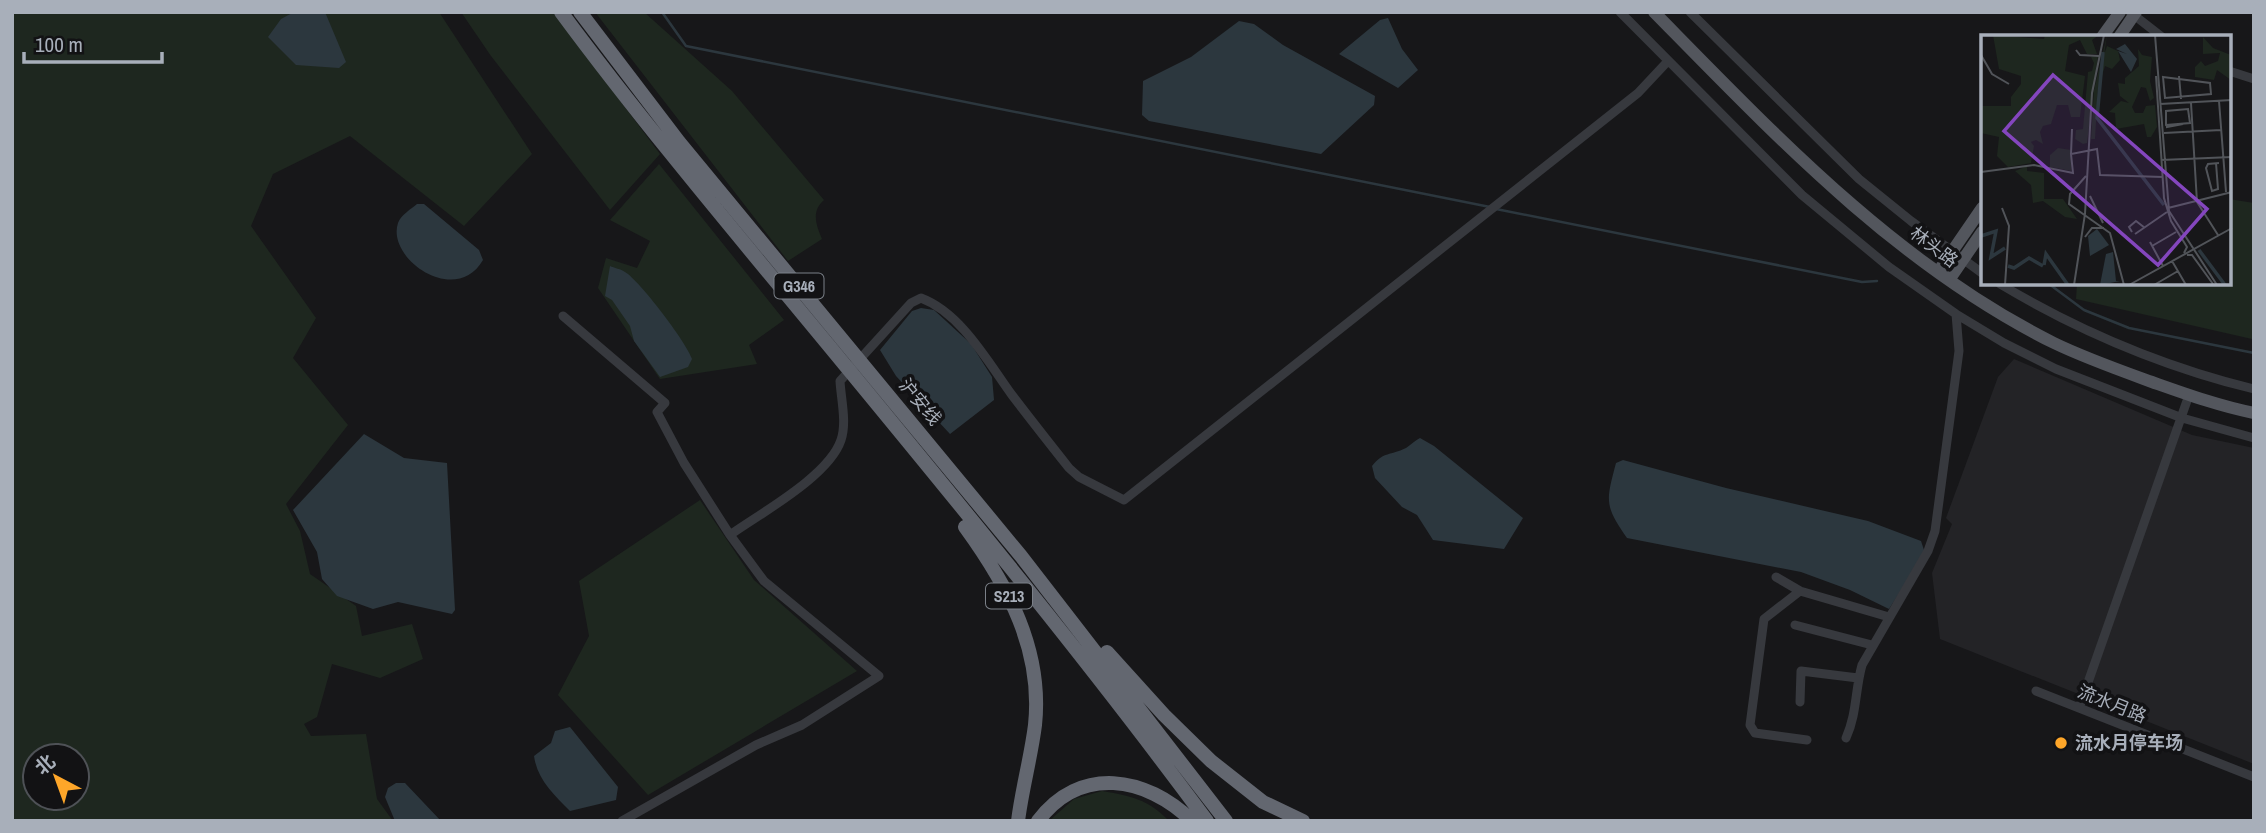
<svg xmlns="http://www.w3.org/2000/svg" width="2266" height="833" viewBox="0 0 2266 833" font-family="'Archivo Narrow','Noto Sans SC',sans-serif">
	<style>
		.built { fill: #232326 }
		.green { fill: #1e271f; fill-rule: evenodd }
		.water { fill: #2c373e }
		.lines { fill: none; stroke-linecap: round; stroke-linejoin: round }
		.stream { stroke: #2c373e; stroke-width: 2.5 }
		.minor { stroke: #37393e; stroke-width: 9 }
		.major { stroke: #53565d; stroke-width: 12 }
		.highway { stroke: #636770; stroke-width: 14 }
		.poi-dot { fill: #fea629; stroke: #121214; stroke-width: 2.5 }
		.labels { text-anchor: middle; stroke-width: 7; stroke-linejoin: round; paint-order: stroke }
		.shield { fill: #121214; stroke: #7b8088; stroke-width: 2 }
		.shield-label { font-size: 16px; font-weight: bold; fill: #a8afba }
		.street-label { font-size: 18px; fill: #a8afba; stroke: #121214 }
		.poi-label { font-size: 18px; font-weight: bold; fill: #a8afba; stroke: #121214; text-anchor: start }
		.inset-river { fill: none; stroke: #2c373e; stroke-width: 3.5 }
		.inset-road { fill: none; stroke: #515459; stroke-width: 2 }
		.view { fill: #8446be; fill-opacity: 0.15; stroke: #8446be; stroke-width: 3.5 }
		.inset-edge { fill: none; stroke: #a8afba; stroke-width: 3.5 }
	</style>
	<rect width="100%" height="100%" fill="#171719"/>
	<!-- built -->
	<path class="built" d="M2014,359l178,76 62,13v316l-314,-125 -8,-66 20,-49 -6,-6 52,-141z"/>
	<!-- green -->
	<path class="green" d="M12,12h427l93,142 -68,72 -114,-90 -77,38 -22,52 65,92 -23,40 55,67 -62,79 14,27 10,43 46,32 6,30 50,-12 11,35 -43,19 -48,-14 -15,53 -13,7 7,12 55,-2 11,65 16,22h-381zM35,756h42v42h-42z
		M461,12h93l106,142 -50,56 -119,-154z
		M595,12h49l88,79 92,109c-13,11 -8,25 -2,39l-34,22z
		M659,164l125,156 -35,25 8,19 -97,15 -62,-91 8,-30 31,10 13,-27 -40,-21z
		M2229,199l25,4 -2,136 -176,-40 1,-15h152z
		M700,500l54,80 103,91 -209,124 -90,-100 31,-59 -10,-55z
		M1102,791c29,5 46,8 67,30h-120l25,-22z"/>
	<!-- water -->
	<path class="water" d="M294,12h31l21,50 -7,6 -43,-3 -28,-28 13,-18z
		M1388,18l14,31 16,21 -20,18 -59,-34 41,-34z
		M1239,21l15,3 29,21 92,51 -1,9 -53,49 -172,-33 -7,-6 1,-34 48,-24z
		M417,204h7l55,46 4,10c-27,47 -97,-1 -85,-37 3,-8 13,-14 19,-19z
		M610,266c4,2 11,3 15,6 14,8 62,71 67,87l-4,8 -28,10 -26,-36 -4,-15 -18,-26 -7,-4z
		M921,308l13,2 37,34 21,33 2,23 -44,34 -54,-58 -16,-26 32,-39z
		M364,434l40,24 43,5 8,147 -3,4 -54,-12 -25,7 -36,-13 -15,-17 -5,-27 -24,-42z
		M1420,438l14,8 89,72 -19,31 -71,-9 -16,-25 -15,-8 -27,-29 -3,-12c12,-15 18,-10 34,-18 5,-3 8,-7 14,-10z
		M1623,460l103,28 142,33 53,20 4,12 -36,56 -39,-19 -49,-18 -174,-34c-23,-33 -21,-37 -11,-75z
		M570,727l48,60 -2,13 -46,11c-16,-16 -33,-32 -36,-55l17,-13 4,-12z
		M396,783h9l36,38h-46l-10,-24 3,-9z"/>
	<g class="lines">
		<!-- stream -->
		<path class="stream" d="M662,12l24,34 804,161
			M1496,209l366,73 15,-1
			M2049,284l35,26 45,18 125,25"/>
		<!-- minor -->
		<path class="minor" d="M1620,12l182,183 87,72 67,47 48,29 52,26 126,49 72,20
			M1690,12l169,167 52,42 71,52
			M2130,12l32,25
			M2229,71l25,8
			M2000,284c79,47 164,83 254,105
			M563,316l102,87 -8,9 27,51 46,72
			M1776,577l24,14
			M1795,625l77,20
			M2036,691l218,86
			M1800,702l1,-31 57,7
			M2079,708l110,-313
			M1846,738c11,-24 9,-48 16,-73l66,-114 7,-20 24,-180 -3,-37
			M1807,740l-52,-7 -5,-8 14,-106 36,-28 89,26
			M622,821l134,-76 46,-20 77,-49 -115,-95 -34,-46c31,-22 99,-59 111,-95 6,-17 0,-41 -1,-59l71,-78 10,-5c40,15 67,64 91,97 19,25 38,49 57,73l10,9 45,23 514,-407 30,-32"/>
		<!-- major -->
		<path class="major" d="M1654,12c121,123 243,253 400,331 31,15 65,27 98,39 34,12 67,24 102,31
			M2102,37l18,-25
			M2119,37l17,-25
			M1938,272l44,-64
			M1949,280l33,-48"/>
		<!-- highway -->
		<path class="highway" d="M561,12c91,123 191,240 288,358 122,148 244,297 358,451
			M580,12l99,130 342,414 205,265
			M965,527c43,59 78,123 70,198 -4,32 -13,64 -17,96
			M1107,652l57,63 47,46 52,41 40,19
			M1038,821c42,-56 108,-45 154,0"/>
	</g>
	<!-- markers -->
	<circle class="poi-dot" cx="2061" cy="743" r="7"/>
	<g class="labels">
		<!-- shield labels -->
		<g class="shield">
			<rect x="774.5" y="273.5" width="49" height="25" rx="5"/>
			<rect x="986" y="583.5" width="46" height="25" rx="5"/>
		</g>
		<g class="shield-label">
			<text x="799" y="292">G346</text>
			<text x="1009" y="602">S213</text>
		</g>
		<!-- street labels -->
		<g class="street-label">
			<text transform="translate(1934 247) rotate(37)" y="6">林头路</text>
			<text transform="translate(920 402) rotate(50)" y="6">沪安线</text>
			<text transform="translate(2112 704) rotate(22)" y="6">流水月路</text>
		</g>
		<!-- poi labels -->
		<g class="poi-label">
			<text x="2075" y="749">流水月停车场</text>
		</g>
	</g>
	<!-- overview -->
	<g transform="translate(1981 35)">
		<rect width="250" height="250" fill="#171719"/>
		<path d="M12,0l51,4 1,-4h54l-7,5 5,14h-10l-7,-14 -11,5 -4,26 20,5 -5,41h-9l-3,-12h-11l-6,19 -8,2 -3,6 3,12 -7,-4 -5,2 3,4 -3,17 -23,4 -11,-11 2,-19 -18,-4v-27h30v-9l10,-13v-8l-22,-7zM126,0l-3,20 3,-9 11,5 2,9 -8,9 -7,-3 -7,23 -3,50h-4l3,-49zM222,2l10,11 18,7v25l-14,-10 -3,10 -19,-3v-10l6,-6 4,5 13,-5 2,-8 -17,1zM157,14l4,6 10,2 -2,24 4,17 -4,3 -4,-13 -5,-1 -9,20 3,6h8l3,-7 9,-1 2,22 -6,10h-4l-3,-13 -28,5 -1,-16 -6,-1 12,-11 8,2 -9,-7 -2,-13 7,1v-6l14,-12zM117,21l-11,87 -4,1 -8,-5 1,-9 7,-1 5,-57 4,-1 2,-8 -3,-6zM77,113l13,2v21l-21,-4v-12zM46,131v5l17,2v26h19l14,20 -12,-2 -22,-16 -10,2 -2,-18 -16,-14z" fill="#1e271f"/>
		<path d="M144,9l12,15 -6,13 -13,-21 9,3 -11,-5zM116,194l12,16 -19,11 -2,-20zM132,217l3,29h4l-20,4 6,-31z" fill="#2c373e"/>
		<path class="inset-river" d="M122,17l-6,66 67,87M0,201l15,-5 -5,26 14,-9M218,215l26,35M63,230l2,-11 22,31M27,231l6,2 15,-10 14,8"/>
		<path class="inset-road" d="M174,0l14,176 48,74M95,15l4,5 19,1M0,20l11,19 17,10M175,41l8,122 7,23 16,26 -3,6M198,41l2,23M182,42l47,6 1,11 -46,4zM238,66l7,91M210,68l6,99 21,33M179,69l72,-4M185,90l24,-2 -2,-14 -22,2v14l1,1v1l16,-3M183,98l57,-3M90,119l1,-25M180,125l71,-3M235,128l2,26 -6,2 -6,-23 2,-4 11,-1M0,137l53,-7 39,8 -2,-19 26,-5 3,26 63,2M105,141l-16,18 -1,10 41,29 14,52M109,161l13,27M21,173l7,18 -4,59M187,173l64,-16M151,197l-3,-5 7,-6 9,7M154,199l32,-22M104,202l7,-9h12M169,207l13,24M171,211l24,-14M206,220h5l21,29M191,226l14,24M93,250l11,-71 7,-121 12,-58M148,250l103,-57M173,250l24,-14"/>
		<path class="view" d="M72,40l154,134 -49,56 -154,-134z"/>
		<rect width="250" height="250" class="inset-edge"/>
	</g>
	<!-- border -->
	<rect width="2266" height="833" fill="none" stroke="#a8afba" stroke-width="28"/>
	<!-- north arrow -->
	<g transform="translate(56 777) rotate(319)"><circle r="33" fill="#121214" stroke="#4e5156" stroke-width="2"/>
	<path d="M0-5L12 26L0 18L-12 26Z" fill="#fea629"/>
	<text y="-10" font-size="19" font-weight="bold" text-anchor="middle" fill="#a8afba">北</text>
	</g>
	<!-- scale -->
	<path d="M24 52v10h138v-10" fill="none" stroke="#a8afba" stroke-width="3.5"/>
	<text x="35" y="52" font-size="21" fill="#a8afba" stroke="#121214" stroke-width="5" paint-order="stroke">100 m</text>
</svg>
